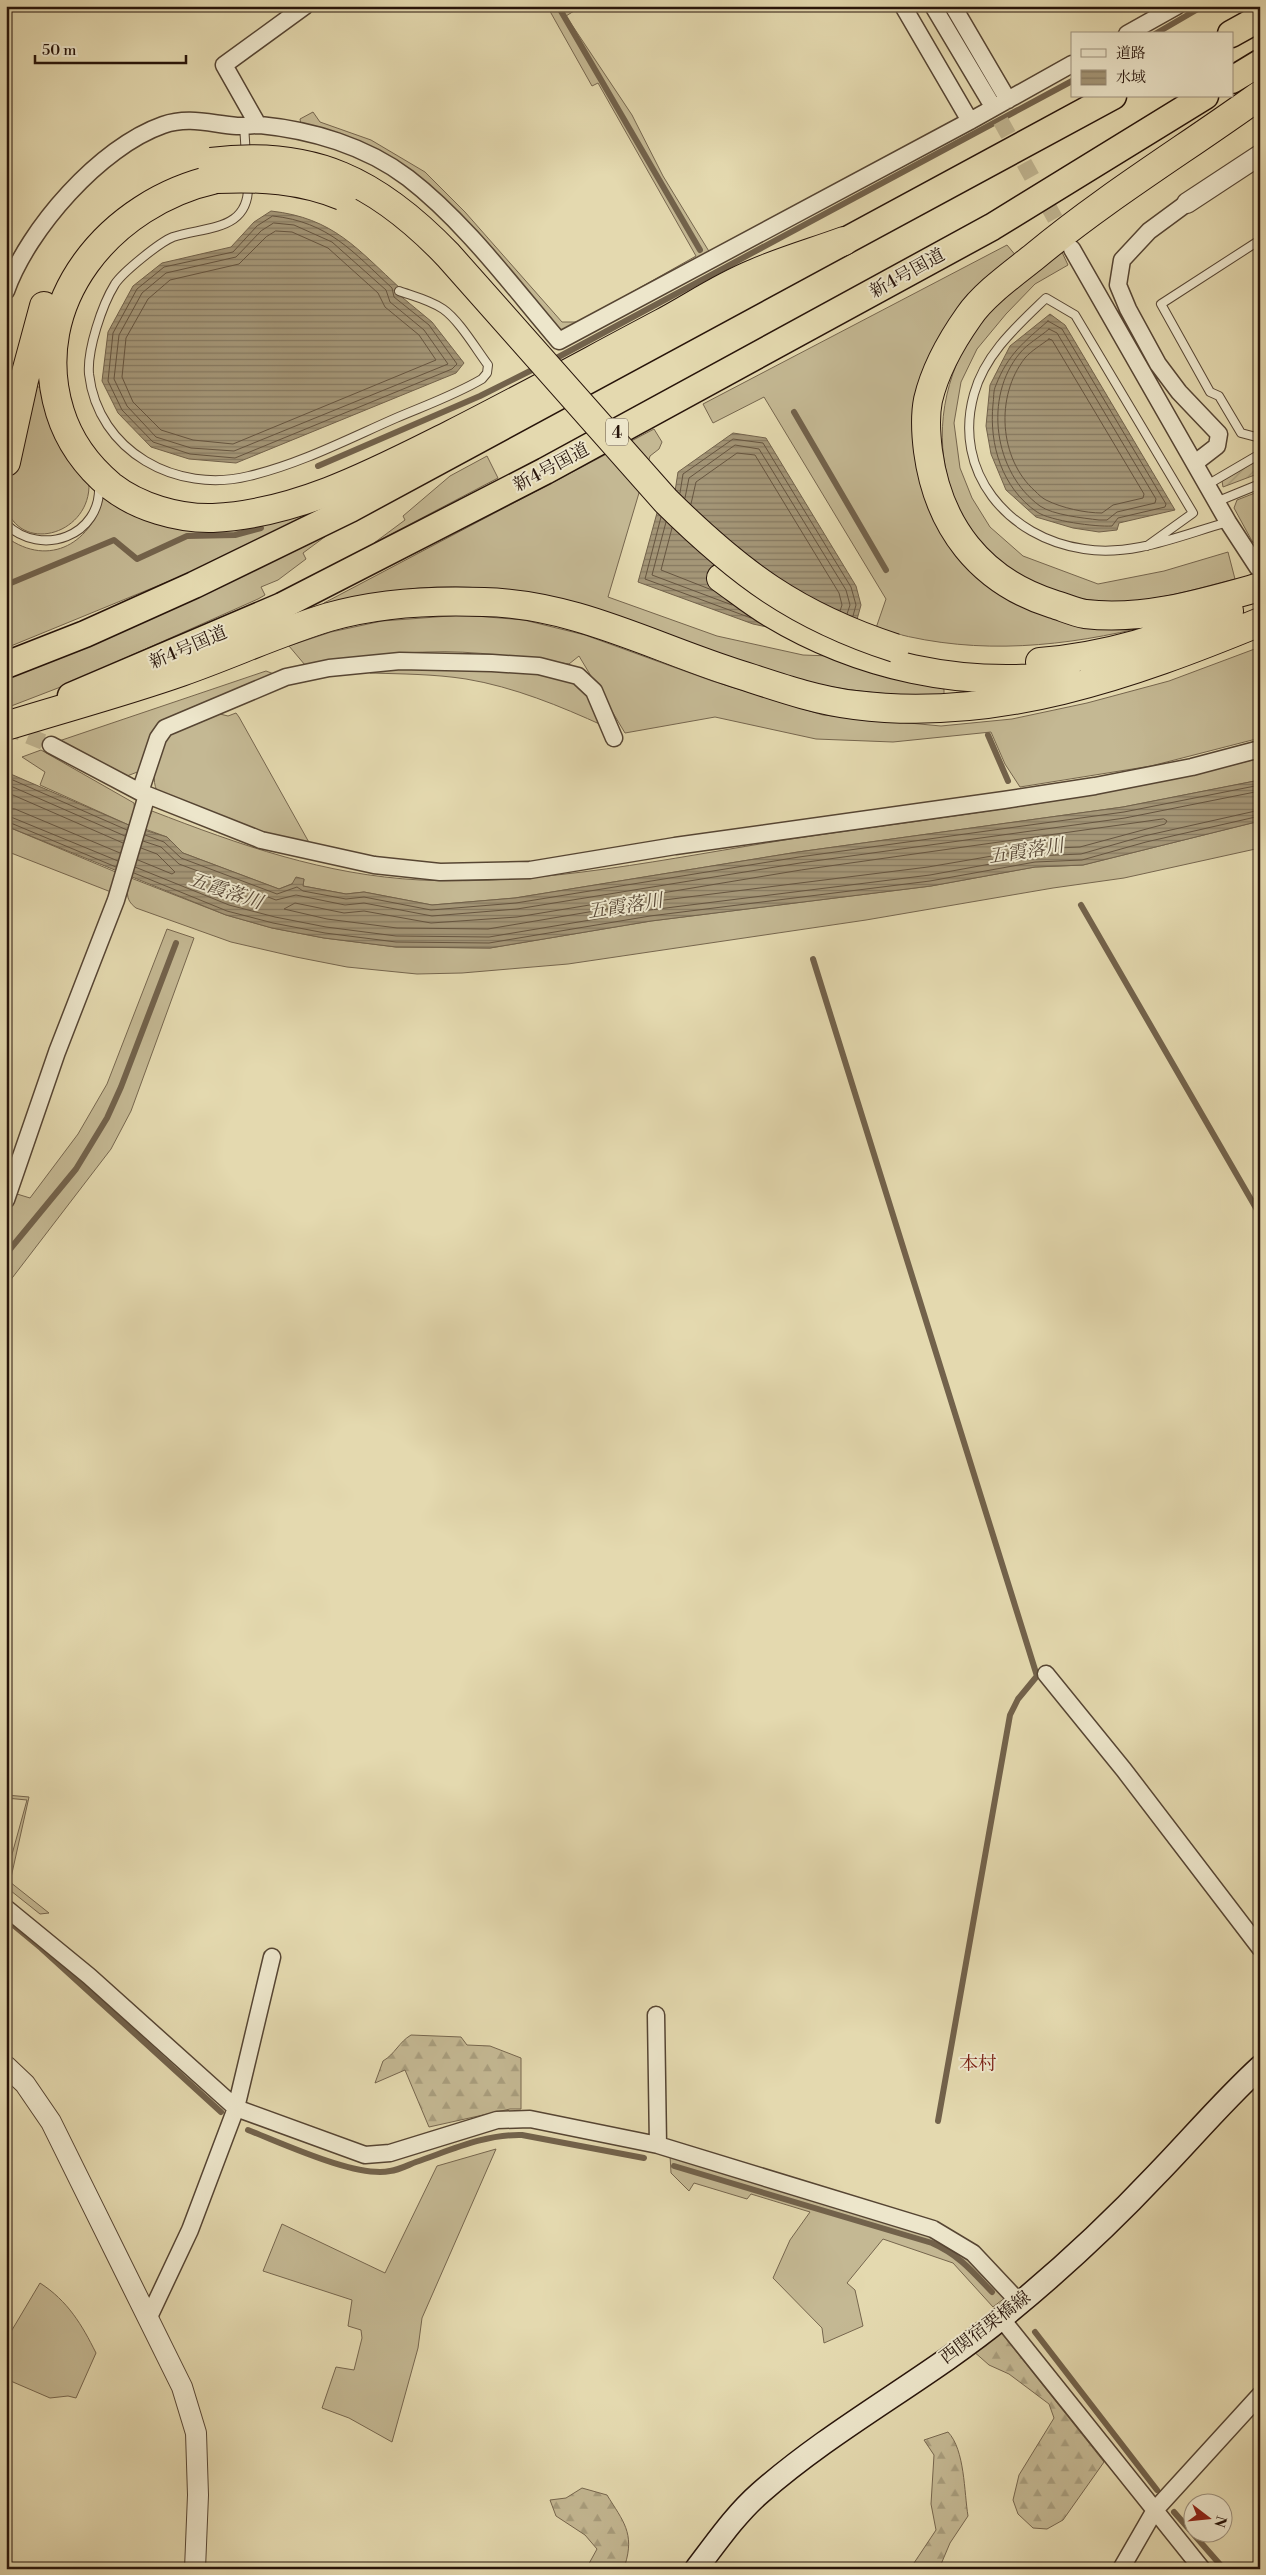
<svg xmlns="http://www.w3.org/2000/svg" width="1266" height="2575" viewBox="0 0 1266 2575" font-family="'Libre Bodoni','Noto Serif JP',serif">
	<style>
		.grass { fill: #c4b893; stroke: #76664e }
		.forest { fill: url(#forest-firs); stroke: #76664e }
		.garden { fill: url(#garden-furrows); stroke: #76664e }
		.water { fill: url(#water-rules); stroke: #72624b }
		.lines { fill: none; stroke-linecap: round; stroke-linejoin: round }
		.shore { stroke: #665540; stroke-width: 1 }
		.stream { stroke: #72624b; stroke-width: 6 }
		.minor-tunnel { stroke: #beb28e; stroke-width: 16; stroke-dasharray: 16 8; stroke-linecap: butt }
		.service-casing { stroke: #564533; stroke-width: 10 }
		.minor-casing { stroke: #564533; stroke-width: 19 }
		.tertiary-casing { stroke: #564533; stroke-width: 22 }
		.secondary-casing { stroke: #27140a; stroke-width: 25 }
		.trunk-casing { stroke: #27140a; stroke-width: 29 }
		.motorway-casing { stroke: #27140a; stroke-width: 30 }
		.service { stroke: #ede6cb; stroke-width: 8 }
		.minor { stroke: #ede6cb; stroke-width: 16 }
		.tertiary { stroke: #ede6cb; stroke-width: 20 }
		.secondary { stroke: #ede6cb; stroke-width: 22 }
		.trunk { stroke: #e4d9af; stroke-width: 26 }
		.motorway { stroke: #e4d9af; stroke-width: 28 }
		.motorway-bridge-casing { stroke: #27140a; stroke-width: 30; stroke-linecap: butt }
		.motorway-bridge { stroke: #e4d9af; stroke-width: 28 }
		.labels { text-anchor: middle; stroke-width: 4; stroke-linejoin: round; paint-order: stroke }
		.shield { fill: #ede6cb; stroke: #625344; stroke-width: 1 }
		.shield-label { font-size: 16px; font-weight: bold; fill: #27140a }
		.street-label { font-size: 18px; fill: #27140a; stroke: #ede6cb }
		.water-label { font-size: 19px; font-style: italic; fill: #594836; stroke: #ede6cb }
		.neighbourhood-label { font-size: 19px; fill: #7a1f14; stroke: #ede6cb }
	</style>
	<defs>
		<pattern id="forest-firs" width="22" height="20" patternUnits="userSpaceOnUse" patternTransform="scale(1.25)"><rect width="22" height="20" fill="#c4b893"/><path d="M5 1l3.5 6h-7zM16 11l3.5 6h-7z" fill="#a89d7d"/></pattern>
		<pattern id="garden-furrows" width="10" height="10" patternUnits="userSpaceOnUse" patternTransform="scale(1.25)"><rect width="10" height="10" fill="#c4b893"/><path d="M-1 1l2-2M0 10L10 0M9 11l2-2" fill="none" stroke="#a89d7d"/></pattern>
		<pattern id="water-rules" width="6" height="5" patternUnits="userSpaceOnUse" patternTransform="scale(1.25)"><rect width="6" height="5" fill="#a49677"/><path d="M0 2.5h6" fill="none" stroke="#867960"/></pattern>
	</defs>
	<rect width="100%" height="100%" fill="#e4d9af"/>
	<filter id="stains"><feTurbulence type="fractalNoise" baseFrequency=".004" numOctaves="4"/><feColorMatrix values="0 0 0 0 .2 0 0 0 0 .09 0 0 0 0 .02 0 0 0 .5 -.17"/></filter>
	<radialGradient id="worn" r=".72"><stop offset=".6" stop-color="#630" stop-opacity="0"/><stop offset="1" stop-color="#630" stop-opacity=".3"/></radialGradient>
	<!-- grass -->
	<path class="grass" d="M547,6h15l3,5 7,-5h10l-16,10 66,99 31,61 47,77 -139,76 -8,1 -5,-2c-43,-47 -88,-103 -135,-145 -32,-28 -80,-49 -122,-58l-1,-6 13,-7 7,10 51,18 54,32 40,40 97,110h17l117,-66 -98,-173 -6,3z
		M1007,245l10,12 -103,154 68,167 26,21 56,23 73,3 -1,4c-87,20 -173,26 -260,-1l10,-29 -122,-202 -51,26 -10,-19z
		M1061,250l7,15 -33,19 -29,30 -29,35 -16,33 -7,41 6,45 12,30 18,29 33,29 75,28 66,-13 64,-19 7,27c-48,12 -95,28 -145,21 -128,-20 -184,-146 -123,-258 21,-38 62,-65 94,-92z
		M30,385l13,3 46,95c2,50 -65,71 -82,27 -7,-20 18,-100 23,-125z
		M654,429l8,13 -3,7 -9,7 -42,141 109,39 86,19 27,1 62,20 52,13v7c-56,0 -111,-6 -165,-21 -42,-11 -83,-31 -124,-46 -85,-30 -180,-54 -271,-36 -19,3 -39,12 -58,18l-2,-8z
		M487,456l11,22 -124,65 31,-23 -2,-4 47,-40z
		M1260,491v57l-8,-7 -18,-33 3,-8z
		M104,494l36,23 206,-20 -162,78 -178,73v-111c44,32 87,5 98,-43z
		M326,536l-23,17 3,6 -28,21 -17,7 4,8 -7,4 -200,89 -52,20v-31l205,-86z
		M463,615l61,5 61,15 127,46 111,34 118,11 71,-7 75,-16 82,-22 91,-34v91l-109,28 -131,21 -15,-23 -14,-32 -98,10 -77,-3 -101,-22 -90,16 -46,-77 -10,8c-47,-6 -94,-14 -142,-12 -40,1 -81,7 -122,13l-16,-19 42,-14 51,-11z
		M432,666l86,5 50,9c18,7 26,29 36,46 -44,-20 -90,-39 -138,-47 -32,-5 -64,-5 -96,-6l-1,-3z
		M266,671l8,3 -104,44 -30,53 -13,5 -68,-35z
		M216,713l12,3 8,-3 3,4 72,129 -57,-16 -95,-35c-7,-12 -5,-21 -2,-33 10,-36 28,-36 59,-49z
		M41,750l93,53 1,10 -4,13 -91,-41 5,-13 -23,-15z
		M1260,758v22l-137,27 -325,45 -283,46 -83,7 -68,-13 -18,2 -43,-8 1,-7 -25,10 -96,-36 -16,-16 -22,-8 7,-18c88,34 172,64 268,69 124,6 249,-22 371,-41 156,-23 316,-40 469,-81z
		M1260,821v27l-136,30 -71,10 -187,32 -298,44 -106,9 -45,1 -70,-7 -51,-10 -65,-15 -95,-34c-12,-9 -9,-18 -5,-30l95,37 46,13 52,10 72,9 94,1 161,-27 280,-35 104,-19 48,-2z
		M6,826l112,47 -7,19 -105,-41z
		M167,929l27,9 -63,173 -20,38 -105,137v-67l11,-25 13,4 48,-64 29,-50z
		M6,1795l23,2 -19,85 39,31 -9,1 -34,-27v-11l21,-76 -21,-2z
		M496,2149l-74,169 -4,30 -26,94 -43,-24 -27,-10 14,-41 18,3 8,-32 -1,-8 -13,-4 4,-26 -89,-29 19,-47 103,49 52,-107z
		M670,2155l243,73 46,22 47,47 -13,10 -40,-44 -70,-24 -36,44 8,7 8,36 -39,17 -2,-15 -49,-50 17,-38 20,-28 -59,-18 -4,5 -53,-16 -5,8 -18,-18z
		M40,2283c28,18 42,42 56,70l-20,45 -8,-2 -18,2 -44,-19v-39z"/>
	<!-- forest -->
	<path class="forest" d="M411,2035l50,2 6,8 23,1 31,12v51h-11l-81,18 -24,-57 -30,13 8,-22c12,-7 16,-19 28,-26z
		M999,2330l105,132 -41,58 -16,9 -14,-1 -15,-14 -5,-14 6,-25 35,-57 -5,-14 -40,-30 -20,-9 -17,-15z
		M948,2432c17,18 16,60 20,84l-18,27 -11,26h-29l26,-39 -5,-26 3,-49 -10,-15z
		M582,2488l25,7c16,26 28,38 18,70l-8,4h-31l11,-20 -12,-14 -29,-19 -6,-16 16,-2z"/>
	<!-- garden -->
	<path class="garden" d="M1260,459v14l-37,14 -1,-6z"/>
	<!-- water -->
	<path class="water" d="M271,211c63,7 86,38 130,78l-4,4 35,29 32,41 -8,10 -220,90 -47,-4 -38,-12 -33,-34 -16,-32 6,-49 25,-46 29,-23 69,-16 23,-25z
		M1050,314l15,11 110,185 -56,13 -2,7 -18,2 -26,-4 -37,-11 -30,-27 -15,-36 -5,-28 4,-41 20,-39z
		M733,433l33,5 90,148 5,19 -11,40 -97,-21 -115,-42 22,-80 14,-4 4,-26z
		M6,772l125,54 36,11 16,16 96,36 13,-5 4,-7 8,2 -1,7 43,8 18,-2 68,13 83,-7 283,-46 325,-45 137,-27v41l-177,44 -48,2 -104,19 -280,35 -161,27 -94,-1 -72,-9 -52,-10 -46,-13 -220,-89z"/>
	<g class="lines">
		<!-- shore -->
		<path class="shore" d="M273,216c56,6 80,36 119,72l2,9 35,28 28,39 -5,5 -217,89 -45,-4 -37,-12 -31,-32 -14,-29 5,-48 24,-44 27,-22 69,-15 24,-26z
			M274,223l20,2 38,17 54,48 4,12 34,28 24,34 -214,87 -43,-3 -35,-11 -29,-31 -13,-27 5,-44 23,-42 24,-20 70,-16 25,-26z
			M276,231l16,1 36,16 50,45 7,14 34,28 17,25 -203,84 -40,-4 -32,-10 -28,-28 -11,-25 4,-39 22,-39 22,-19 69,-16 27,-27z
			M1048,321l14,8 104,175 -1,3 -47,11 -6,8c-17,1 -61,-5 -75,-14 -35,-24 -48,-67 -44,-108 1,-6 0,-13 3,-19 12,-31 28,-43 52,-64z
			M1049,329l8,4 99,166 -1,4 -38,9 -10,8h-8c-16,-2 -46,-5 -59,-14 -46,-33 -57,-109 -20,-153 7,-9 20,-16 29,-24z
			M1049,339l3,1 92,154 -1,4 -30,7 -11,8c-17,0 -40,-5 -56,-13 -4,-2 -8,-6 -11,-9 -36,-32 -40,-95 -10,-133 6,-7 16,-13 24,-19z
			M680,493l3,-19 50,-35 30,4 88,144 5,18 -3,11
			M685,498l4,-20 46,-33 24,4 87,141 4,15 -3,9
			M691,504l5,-22 41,-29 18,2 84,138 3,12 -2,6
			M661,517l-16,62 106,39
			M666,522l-14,53 80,30
			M672,528l-11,42 51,20
			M6,777l121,53
			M6,784l119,52
			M6,792l117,51
			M6,808l9,1 105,44
			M6,815l112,46
			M1164,819l3,2 -2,3 -85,23 -47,2 -105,18 -280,35 -160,27 -91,-1 -70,-9 -43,-10 11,-6 49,10 20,-2 67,12 86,-6 284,-47z
			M6,821l110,46
			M145,835l19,7 17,16 96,36 20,-7 6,4 43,8 18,-2 67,13 85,-7 283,-46 325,-45 136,-27
			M143,841l18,6 18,17 97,36 20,-5 49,10 19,-2 68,13 85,-7 283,-46 325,-45 135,-27
			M138,860l34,14 3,-2 -18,-18 -16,-6
			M135,867l94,38 46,12 51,10 70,9 93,1 161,-27 280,-35 104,-19 47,-2 63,-18 116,-26
			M134,873l93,38 46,12 52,10 71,9 93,1 161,-27 280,-35 105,-19 47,-2 64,-18 114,-26
			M222,888l17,6 1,4 -3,1 -17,-6 -1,-4z"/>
		<!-- stream -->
		<path class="stream" d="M558,6l142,244
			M1155,34l48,-28
			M551,361l521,-280
			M794,412l92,158
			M318,466l162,-70 58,-29
			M6,585l108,-45 23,19 50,-23 48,-1 26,-7
			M988,735l20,46
			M1081,905l179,310
			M813,959l224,717 -19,23 -8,16 -72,406
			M6,1254l70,-85 31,-51 14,-31 55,-144
			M6,1919l35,29 180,164
			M248,2130c34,13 108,48 142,41 9,-1 18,-6 26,-9 35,-12 69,-28 106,-27l122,23
			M674,2166l258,77c27,12 40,28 60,49
			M1035,2332l122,158
			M1174,2512l50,57"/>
		<!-- minor-tunnel -->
		<path class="minor-tunnel" d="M989,100l78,140
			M6,727l45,18"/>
		<!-- service casing -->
		<g class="service-casing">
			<path id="service" d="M244,125l2,31
				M248,182c3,49 -40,44 -75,55 -13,5 -50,35 -58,47 -13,21 -28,66 -26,90 9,78 88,120 160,102 51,-12 99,-37 147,-58 28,-12 59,-23 86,-39l5,-6 1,-8c-12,-16 -29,-45 -45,-56 -13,-9 -30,-13 -44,-18
				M1260,240l-99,64 49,88 9,4 22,37 19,5
				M1207,485l53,-31
				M1216,502l44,-18
				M6,524c35,34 96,12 93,-39
				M1147,546l46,-33 -118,-198 -29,-17c-29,28 -61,56 -72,96 -22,78 34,144 110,155 49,8 97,-14 144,-27"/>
		</g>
		<!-- minor casing -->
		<g class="minor-casing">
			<path id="minor" d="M903,6l67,115
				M933,6l56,94
				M953,6l55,94
				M1127,34l50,-28
				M258,125l-34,-60 81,-59
				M1187,203l-38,28 -27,29 -4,25 10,24 30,55 21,28 40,42 -2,12 -22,17
				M1072,249l156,273 30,46
				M6,291c22,-62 94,-144 157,-166 26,-9 48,-1 74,1 8,0 16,-1 23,-1 51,5 106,21 148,53 57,44 104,108 151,163l411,-220 102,-57
				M51,745l89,47 121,48 113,25 66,7 90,-2 145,-24 329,-46 91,-14 97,-19 68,-18
				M140,792l18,-54 7,-10 121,-51 43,-9 71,-7 92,2 47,3 39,10 16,15 20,47
				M6,1200l51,-148 59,-152 31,-105
				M1046,1674l78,96 136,178
				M6,1908l83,68 147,132 129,47 25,-2 107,-33 33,-1 128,26 275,84 40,24 47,50
				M656,2015l2,130
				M149,2317l41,-87 46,-122 36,-151
				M1001,2318l201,251
				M1121,2569l34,-59 105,-115"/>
		</g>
		<!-- tertiary casing -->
		<g class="tertiary-casing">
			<path id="tertiary" d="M1187,203l73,-48
				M6,2066l19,18 26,38 131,265 14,46 2,62 -3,74"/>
		</g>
		<!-- secondary casing -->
		<g class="secondary-casing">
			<path id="secondary" d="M696,2569c20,-26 39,-54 64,-76 75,-66 166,-113 243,-176 54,-44 106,-92 154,-143 34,-35 66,-73 103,-107"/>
		</g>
		<!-- trunk casing -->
		<g class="trunk-casing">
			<path id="trunk" d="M1231,34l29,-16
				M1232,80l28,-17
				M6,665l79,-31 109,-49 156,-76 763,-413
				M71,696l211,-90 263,-135 447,-244 213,-131"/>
		</g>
		<!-- motorway casing -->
		<g class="motorway-casing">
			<path id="motorway" d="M1260,95c-75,54 -154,102 -225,161 -21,17 -51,38 -66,60 -17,24 -34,54 -41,84 -3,15 -2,35 0,51 10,75 52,130 125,153 10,3 21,8 32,10 59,7 118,-11 175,-27
				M216,179c-105,23 -190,123 -156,233 9,29 27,54 51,74 27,21 67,33 102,32 85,-4 165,-47 239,-84 71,-36 140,-74 210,-111 30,-16 59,-36 91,-49 29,-13 61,-22 91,-33
				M6,462l18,-82 20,-74
				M721,578c17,12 33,25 50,35 88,53 193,76 295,62
				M1040,662c69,-6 125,-24 189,-51
				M6,726c58,-18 118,-34 175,-54 49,-17 98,-40 148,-55 49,-14 104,-17 155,-15 88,2 163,42 245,69 41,13 83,29 126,34 141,18 276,-30 405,-83"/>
		</g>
		<!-- service -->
		<use href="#service" class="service"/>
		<!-- minor -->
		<use href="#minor" class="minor"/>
		<!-- tertiary -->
		<use href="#tertiary" class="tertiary"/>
		<!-- secondary -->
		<use href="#secondary" class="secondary"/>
		<!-- trunk -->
		<use href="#trunk" class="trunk"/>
		<!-- motorway -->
		<use href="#motorway" class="motorway"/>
		<!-- motorway-bridge casing -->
		<g class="motorway-bridge-casing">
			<path id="motorway-bridge" d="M211,162c102,-13 167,20 237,93l218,246c73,72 130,115 229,147
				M216,179c44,-2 84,0 126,17"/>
		</g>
		<!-- motorway-bridge -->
		<use href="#motorway-bridge" class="motorway-bridge"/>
	</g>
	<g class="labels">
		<!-- shield labels -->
		<rect class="shield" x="606" y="418.5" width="22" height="27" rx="4"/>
		<g class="shield-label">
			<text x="617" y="438">4</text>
		</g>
		<!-- street labels -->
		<g class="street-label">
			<text transform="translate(907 273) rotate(-29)" y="6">新4号国道</text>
			<text transform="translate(551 467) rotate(-28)" y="6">新4号国道</text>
			<text transform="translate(188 647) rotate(-23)" y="6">新4号国道</text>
			<text transform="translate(985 2327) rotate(-37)" y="6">西関宿栗橋線</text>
		</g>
		<!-- water labels -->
		<g class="water-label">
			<text transform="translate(1026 850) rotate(-9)" y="7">五霞落川</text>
			<text transform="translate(226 890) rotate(19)" y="7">五霞落川</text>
			<text transform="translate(625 905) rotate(-9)" y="7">五霞落川</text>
		</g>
		<!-- neighbourhood labels -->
		<g class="neighbourhood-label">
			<text x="978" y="2070">本村</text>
		</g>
	</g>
	<!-- margin -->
	<rect width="1266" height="2575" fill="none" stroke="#e4d9af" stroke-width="25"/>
	<rect x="8" y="8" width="1251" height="2560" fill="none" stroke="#27140a" stroke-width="2.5"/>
	<rect x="12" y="12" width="1241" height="2550" fill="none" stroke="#27140a"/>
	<!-- legend -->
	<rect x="1071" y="32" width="162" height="65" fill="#ede6cb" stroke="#9e927e"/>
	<rect x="1081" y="49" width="25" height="8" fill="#ede6cb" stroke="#9e927e"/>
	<text x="1116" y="58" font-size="15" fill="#27140a">道路</text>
	<rect x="1081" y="70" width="25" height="15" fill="url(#water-rules)" stroke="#9e927e"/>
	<text x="1116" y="82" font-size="15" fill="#27140a">水域</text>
	<!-- north arrow -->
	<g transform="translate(1208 2518) rotate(106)"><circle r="24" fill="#ede6cb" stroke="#9e927e"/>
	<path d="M0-4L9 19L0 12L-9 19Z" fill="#8f2418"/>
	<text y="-8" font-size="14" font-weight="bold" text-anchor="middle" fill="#27140a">N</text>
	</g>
	<!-- scale -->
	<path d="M35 55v8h151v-8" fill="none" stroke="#27140a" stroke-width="2.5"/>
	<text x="42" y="55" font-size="15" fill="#27140a" stroke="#ede6cb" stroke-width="4" paint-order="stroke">50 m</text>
	<rect width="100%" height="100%" filter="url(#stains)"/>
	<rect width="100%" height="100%" fill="url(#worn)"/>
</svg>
